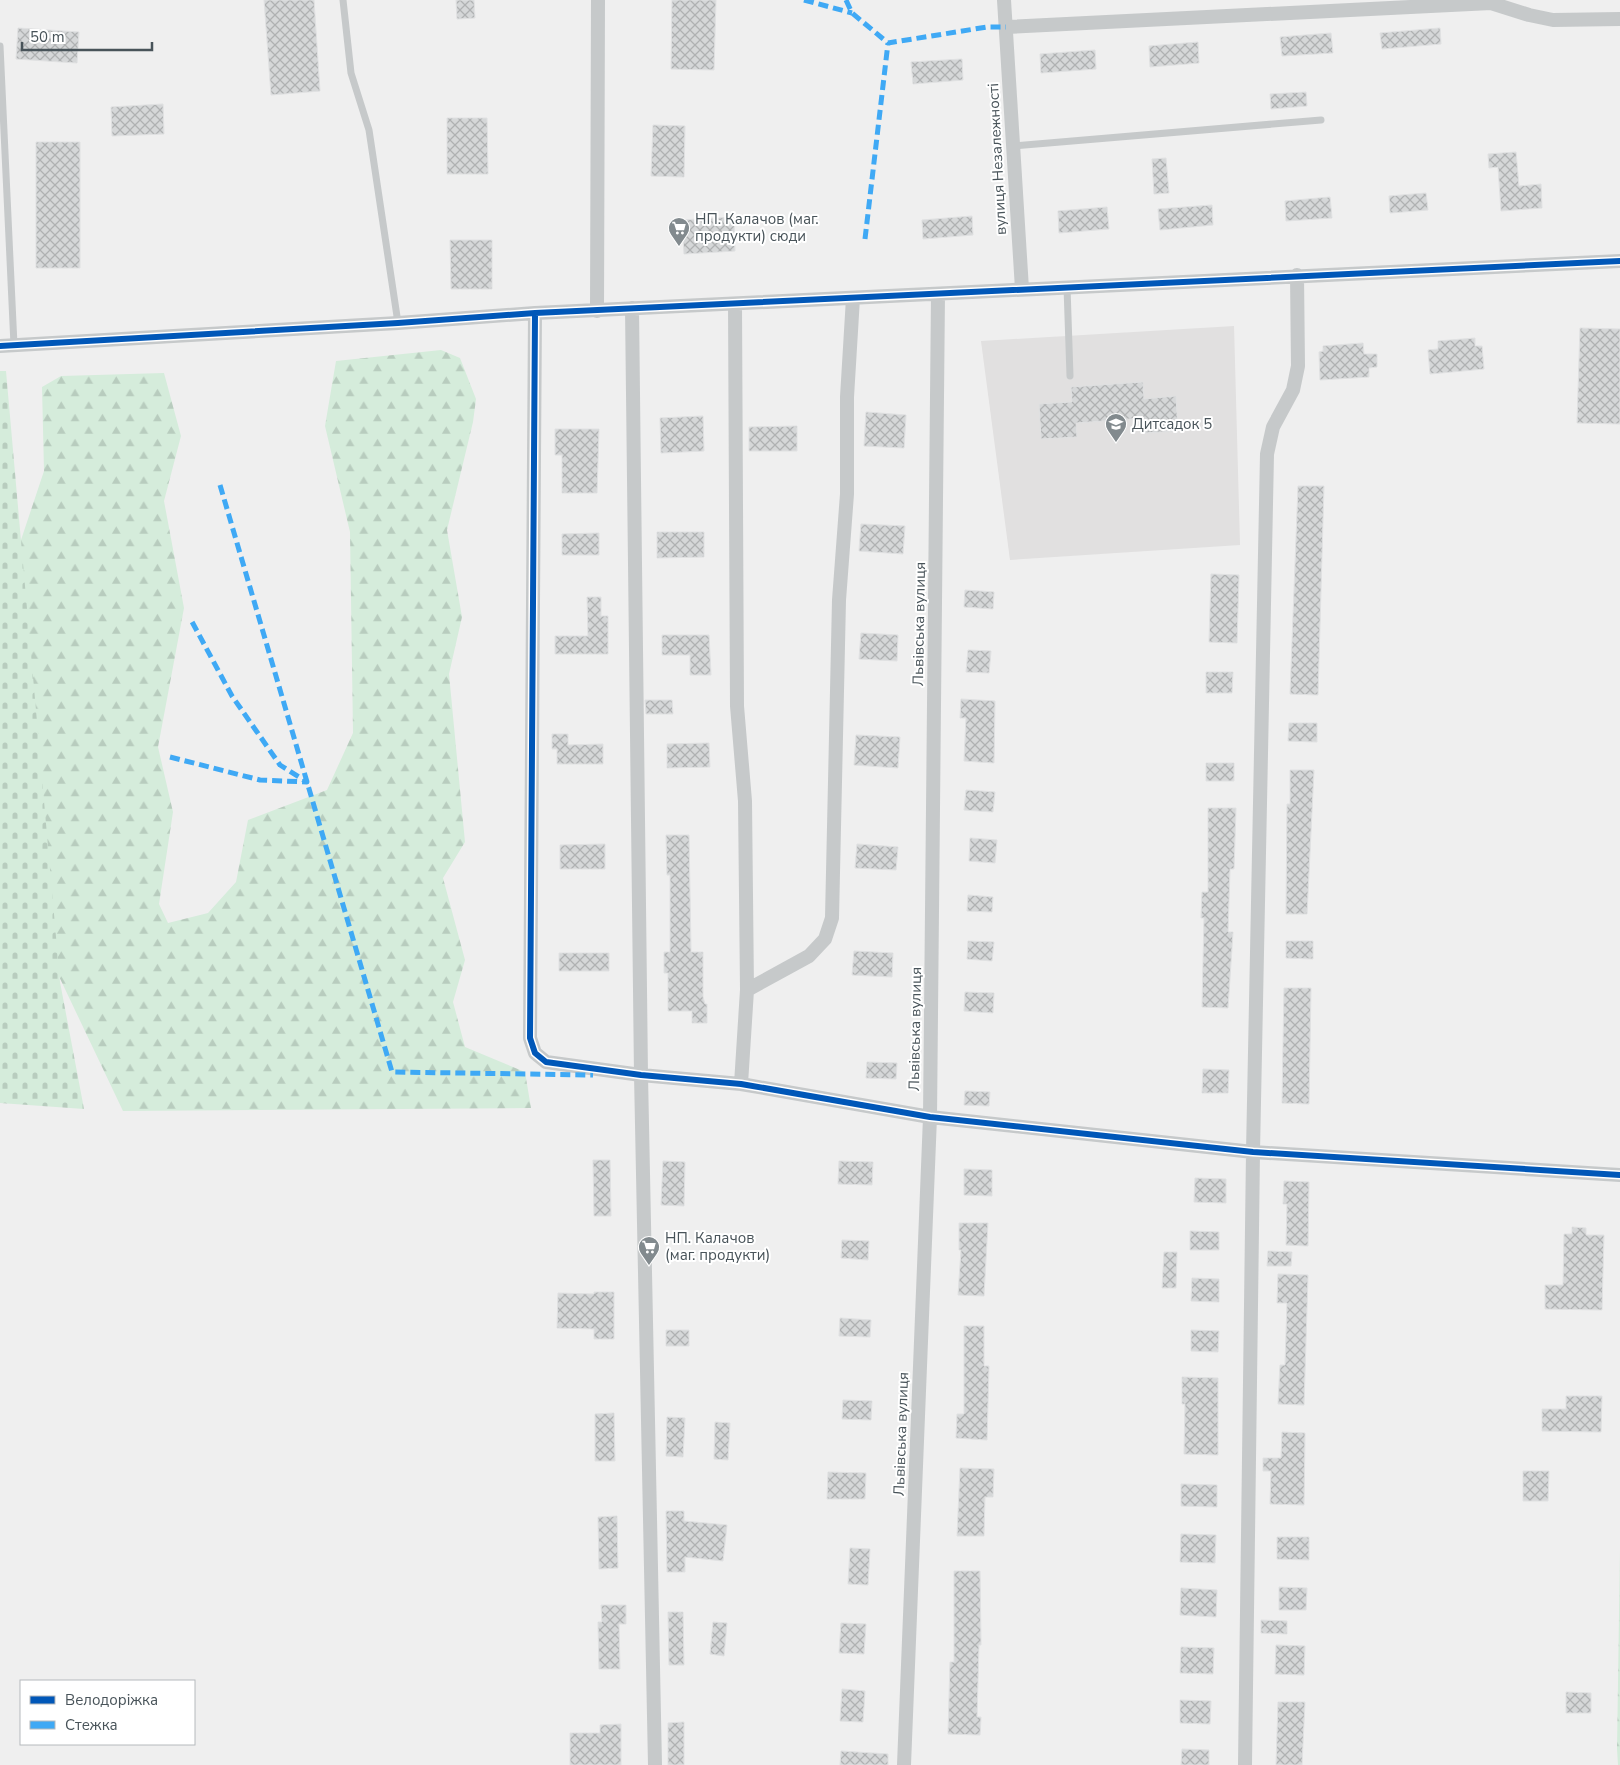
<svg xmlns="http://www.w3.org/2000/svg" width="1620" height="1765" viewBox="0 0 1620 1765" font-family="'Nunito Sans',sans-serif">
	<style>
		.education { fill: #e1e0e0 }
		.forest { fill: url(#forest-firs) }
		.cemetery { fill: url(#cemetery-stones) }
		.building { fill: url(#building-cross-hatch); stroke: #e0e1e2 }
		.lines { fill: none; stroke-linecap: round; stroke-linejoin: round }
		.service { stroke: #c6c9ca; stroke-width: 7 }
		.minor { stroke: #c6c9ca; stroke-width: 14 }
		.quiet { stroke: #3fa9f5; stroke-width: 5; stroke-dasharray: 10 5; stroke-linecap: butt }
		.cycleway-casing { stroke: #fff; stroke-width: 9 }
		.cycleway { stroke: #0057b8; stroke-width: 6 }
		.labels { text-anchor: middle; stroke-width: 4; stroke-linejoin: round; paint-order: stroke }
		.street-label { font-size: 15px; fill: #485359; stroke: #fff }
		.poi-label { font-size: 15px; fill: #485359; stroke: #fff; text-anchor: start }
	</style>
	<defs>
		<pattern id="forest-firs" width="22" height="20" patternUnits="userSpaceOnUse" patternTransform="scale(1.25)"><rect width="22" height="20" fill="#d5ecdb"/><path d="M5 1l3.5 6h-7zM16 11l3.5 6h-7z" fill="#b8ccbe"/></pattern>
		<pattern id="cemetery-stones" width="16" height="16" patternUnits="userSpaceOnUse" patternTransform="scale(1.25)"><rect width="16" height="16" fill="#d5ecdb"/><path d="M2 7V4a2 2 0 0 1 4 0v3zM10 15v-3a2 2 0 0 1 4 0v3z" fill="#b8ccbe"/></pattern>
		<pattern id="building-cross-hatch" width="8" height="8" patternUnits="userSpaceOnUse" patternTransform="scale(1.25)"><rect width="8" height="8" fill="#d5d7d8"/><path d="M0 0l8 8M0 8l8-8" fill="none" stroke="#afb1b2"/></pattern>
	</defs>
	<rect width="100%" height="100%" fill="#efefef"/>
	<!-- education -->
	<path class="education" d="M1234,326l6,219 -230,15 -29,-219z"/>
	<!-- forest -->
	<path class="forest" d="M441,350l19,8 16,41 -3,23 -26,108 15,87 -13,57 16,168 -22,36 22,82 -12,42 12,45 60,25 6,36 -408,3 -78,-164 -33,-380 32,-96 -2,-84 19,-11 103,-3 17,63 -17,65 20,107 -26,139 15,65 -14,92 9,19 40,-10 28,-31 12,-62 79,-30 26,-57 -3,-201 -25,-106 11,-65z
		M1620,1549v216h-2l-1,-16z"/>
	<!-- cemetery -->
	<path class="cemetery" d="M0,371h6l54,611 24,127 -84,-6z"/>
	<!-- building -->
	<path class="building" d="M264,0h50l6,91 -49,4z
		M456,0h18l1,18 -18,1z
		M672,0h44l-2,70 -43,-1z
		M18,28l61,4 -2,31 -61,-4z
		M1440,28l1,16 -59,5 -2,-16z
		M1331,33l2,20 -51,3 -2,-19z
		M1198,42l1,21 -49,4 -1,-21z
		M1095,50l1,19 -55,4 -1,-19z
		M962,59l1,21 -50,4 -2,-22z
		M1306,92l1,14 -36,3 -1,-15z
		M163,104l1,30 -52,2 -1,-29z
		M447,118h40l1,56h-41z
		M653,125l32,1 -1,51 -33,-1z
		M36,142h44v126h-44z
		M1516,152l3,34 22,-2 1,24 -41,3 -3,-44 -9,1 -1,-14z
		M1166,158l3,35 -15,1 -2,-35z
		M1426,193l2,17 -38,3 -1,-17z
		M1330,197l2,21 -46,3 -1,-20z
		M1212,205l1,20 -53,5 -2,-21z
		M1107,207l2,22 -50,4 -1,-22z
		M972,216l1,19 -50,4 -1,-19z
		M734,217l1,34 -51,3 -2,-34z
		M450,240h42v49h-41z
		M1580,328l40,1v95l-43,-1z
		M1475,338v8h7l2,23 -54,5 -2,-24 10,-1v-8z
		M1363,343l1,11h13v13l-8,1v9l-49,3 -1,-28 4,-1v-5z
		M1143,382l1,17 32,-3 2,35 -34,2 -1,-15 -67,5 1,14 -36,2 -2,-35 33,-2 -1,-15z
		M866,412l40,3 -2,33 -40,-2z
		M703,416l1,35 -43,2 -1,-35z
		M797,426v25h-48v-24z
		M555,429h44l-2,64h-35v-38h-7z
		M1298,486h26l-6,209 -28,-1z
		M861,524l44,2 -2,28 -44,-3z
		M657,532h47v25l-47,1z
		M599,533v22h-37v-21z
		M1211,574l28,1 -2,68 -28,-1z
		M965,590l29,2 -1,17 -29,-2z
		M587,597h14v19h7v38h-53v-18h33z
		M861,633l37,2 -1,26 -38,-2z
		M662,635h47l2,40h-21v-20h-28z
		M968,650l23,1 -2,22 -23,-1z
		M1206,672h27l-1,21h-26z
		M961,699l34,2 -1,62 -30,-2 2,-43h-6z
		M645,700h27l1,14h-27z
		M1289,723h28v19l-29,-1z
		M552,734h16v11l35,-1v20h-46v-15h-5z
		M856,735l44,2 -2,31 -44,-3z
		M709,743l1,24 -43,1v-24z
		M1206,763h28v18h-28z
		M1290,770h24l-7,144h-21l1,-110h3z
		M966,790l29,2 -2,20 -29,-2z
		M1208,808h28l-2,61h-4l-2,63h5l-5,76 -26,-1 2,-89h-3l1,-26h6z
		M666,835h23l2,117h12v45l2,7h2v19h-15v-12h-24v-38h-4v-21h6v-77h-3z
		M970,838l27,2 -2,23 -26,-2z
		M605,844v25h-45v-24z
		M857,844l41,3 -2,23 -41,-2z
		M968,895l25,2 -1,15 -25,-1z
		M968,941l26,1 -2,19 -25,-2z
		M1286,941h27v18l-27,-1z
		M854,951l39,2 -1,24 -40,-2z
		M559,953h50v18h-50z
		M1284,988h27l-2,116 -27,-1z
		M965,992l29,1 -1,20 -29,-2z
		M867,1062l30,1 -1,16 -30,-1z
		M1203,1069l26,1 -1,23h-26z
		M965,1091l25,1 -1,14 -25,-1z
		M593,1160h17l1,56h-17z
		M663,1161l22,1 -1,44 -23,-1z
		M839,1161l34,1 -1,23 -34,-1z
		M964,1169l28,1v26l-28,-1z
		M1195,1178l31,1v24l-32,-1z
		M1284,1181l25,1 -1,64 -22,-1 1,-41h-4z
		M959,1223h29l-4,73 -26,-1 3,-45h-2z
		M1572,1227l14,1v7h18l-2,75 -57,-1v-24h18l1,-51h8z
		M1190,1231l29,1v18h-29z
		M842,1240l27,1 -1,19 -27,-2z
		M1268,1251l24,1 -1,14h-24z
		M1164,1252h13l-1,36h-14z
		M1278,1274l30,1 -4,130 -26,-1 2,-39h5l2,-62h-10z
		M1192,1278l27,1v23l-28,-1z
		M594,1292h20v47h-20v-10l-37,-1 1,-35 36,1z
		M840,1318l31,2 -1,17 -31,-1z
		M964,1326h20v40h5l-2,74 -31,-2 1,-24h7z
		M666,1330h23v16h-23z
		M1191,1330l28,1 -1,21 -27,-1z
		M1182,1377l36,1v77l-34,-1 1,-50h-3z
		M1566,1396h36l-1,36 -59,-1v-22h24z
		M843,1400l29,1 -1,19 -29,-1z
		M614,1413l1,48h-20v-47z
		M667,1417l18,1 -2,39 -17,-1z
		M715,1422l15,1 -2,37 -14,-1z
		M1282,1432l23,1 -1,72 -34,-1 1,-33h-8v-13h18z
		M960,1468l34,1 -1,28h-8l-1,39h-27z
		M1523,1471h26l-1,30h-25z
		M828,1472l38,1 -1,26h-38z
		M1181,1484l36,1v22l-36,-1z
		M666,1511h18v10l43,4 -4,36 -38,-4v15h-18z
		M617,1516l1,52 -19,1 -1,-52z
		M1181,1534l35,1 -1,28 -35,-1z
		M1277,1537h32v23l-32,-1z
		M850,1548l20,1 -2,36 -20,-1z
		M954,1571h26l1,74h-2l-2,72h4l-1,18 -32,-1 2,-72h4z
		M1279,1587l28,1 -1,22h-27z
		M1181,1588l36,2 -1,27 -36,-2z
		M601,1605h25v19h-7l1,45h-21l-1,-47h4z
		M668,1612h15l1,53h-15z
		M1261,1620l26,1v13l-26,-1z
		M713,1622l14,1 -3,33 -14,-2z
		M841,1623l25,1 -2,30 -25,-1z
		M1276,1645l29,1 -1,29 -29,-1z
		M1181,1647l33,1 -1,26 -33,-1z
		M842,1689l23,2 -2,31 -23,-1z
		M1566,1692l25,1v20h-25z
		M1180,1700l31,1 -1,23 -30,-1z
		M1278,1702h27l-3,63h-26z
		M684,1722v43h-16v-42z
		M621,1724v41h-51v-32h30v-8z
		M1182,1749l27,1v15h-28z
		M841,1751l47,3v11h-48z"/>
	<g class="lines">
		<!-- service -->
		<path class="service" d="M343,0l8,73 18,57 29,193
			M0,46l14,299
			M1012,146l309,-26
			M1067,287l3,89"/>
		<!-- minor -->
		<path class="minor" d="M1004,0l18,289
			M1006,27l485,-24 38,12 24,5 67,-1
			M735,304l2,402 8,95 2,189 -6,94
			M632,308l9,767 14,690
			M597,311l1,-311
			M535,313c0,242 -5,483 -5,725l5,15 11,9 95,13 100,9 189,33 323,35 367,23
			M0,346l398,-23 137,-10 1085,-52
			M747,990l62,-34 16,-17 7,-21 7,-318 8,-106v-97l6,-99
			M904,1765l26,-648 8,-823
			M1245,1765l8,-613 14,-698 6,-27 20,-37 5,-24 -1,-91"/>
		<!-- quiet -->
		<path class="quiet" d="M804,0l48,13
			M846,0l6,13 36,30 99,-16h19
			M865,239l23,-196
			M220,485l172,587 201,3
			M170,757l90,23 47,2 -27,-17 -48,-69 -42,-78"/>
		<!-- cycleway casing -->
		<g class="cycleway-casing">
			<path id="cycleway" d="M535,313c0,242 -5,483 -5,725l5,15 11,9 95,13 100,9 189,33 323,35 367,23
				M0,346l398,-23 137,-10 1085,-52"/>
		</g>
		<!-- cycleway -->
		<use href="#cycleway" class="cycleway"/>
	</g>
	<!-- icons -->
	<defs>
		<g id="supermarket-pin" transform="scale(1.125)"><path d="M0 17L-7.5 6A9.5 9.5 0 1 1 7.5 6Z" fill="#828a8e" stroke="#fff"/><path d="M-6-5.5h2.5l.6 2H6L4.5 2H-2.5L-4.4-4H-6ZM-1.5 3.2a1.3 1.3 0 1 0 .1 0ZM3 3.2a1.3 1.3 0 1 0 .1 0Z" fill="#fff"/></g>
		<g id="school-pin" transform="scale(1.125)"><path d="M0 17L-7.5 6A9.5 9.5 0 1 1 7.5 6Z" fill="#828a8e" stroke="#fff"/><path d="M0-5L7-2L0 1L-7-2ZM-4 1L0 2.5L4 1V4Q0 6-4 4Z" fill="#fff"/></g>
	</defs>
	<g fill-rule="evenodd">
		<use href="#supermarket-pin" x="679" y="228"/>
		<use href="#school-pin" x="1116" y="424"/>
		<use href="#supermarket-pin" x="649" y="1247"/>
	</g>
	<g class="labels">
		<!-- street labels -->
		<g class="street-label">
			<text transform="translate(997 159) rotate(-93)" y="5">вулиця Незалежності</text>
			<text transform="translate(919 624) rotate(-89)" y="5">Львівська вулиця</text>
			<text transform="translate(915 1029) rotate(-89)" y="5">Львівська вулиця</text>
			<text transform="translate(901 1434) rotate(-88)" y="5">Львівська вулиця</text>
		</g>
		<!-- poi labels -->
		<g class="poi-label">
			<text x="695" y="224">НП. Калачов (маг.<tspan x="695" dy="17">продукти) сюди</tspan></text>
			<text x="1132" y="429">Дитсадок 5</text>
			<text x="665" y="1243">НП. Калачов<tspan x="665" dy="17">(маг. продукти)</tspan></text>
		</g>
	</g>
	<!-- legend -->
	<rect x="20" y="1680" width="175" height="65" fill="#ffffff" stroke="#b6babd"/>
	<rect x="30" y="1696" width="25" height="8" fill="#0057b8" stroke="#b6babd"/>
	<text x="65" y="1705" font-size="15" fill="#485359">Велодоріжка</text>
	<rect x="30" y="1721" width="25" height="8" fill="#3fa9f5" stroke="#b6babd"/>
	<text x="65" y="1730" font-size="15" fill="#485359">Стежка</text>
	<!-- scale -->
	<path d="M22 42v8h130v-8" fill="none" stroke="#485359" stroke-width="2.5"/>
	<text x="30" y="42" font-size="15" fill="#485359" stroke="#ffffff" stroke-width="4" paint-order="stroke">50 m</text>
</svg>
